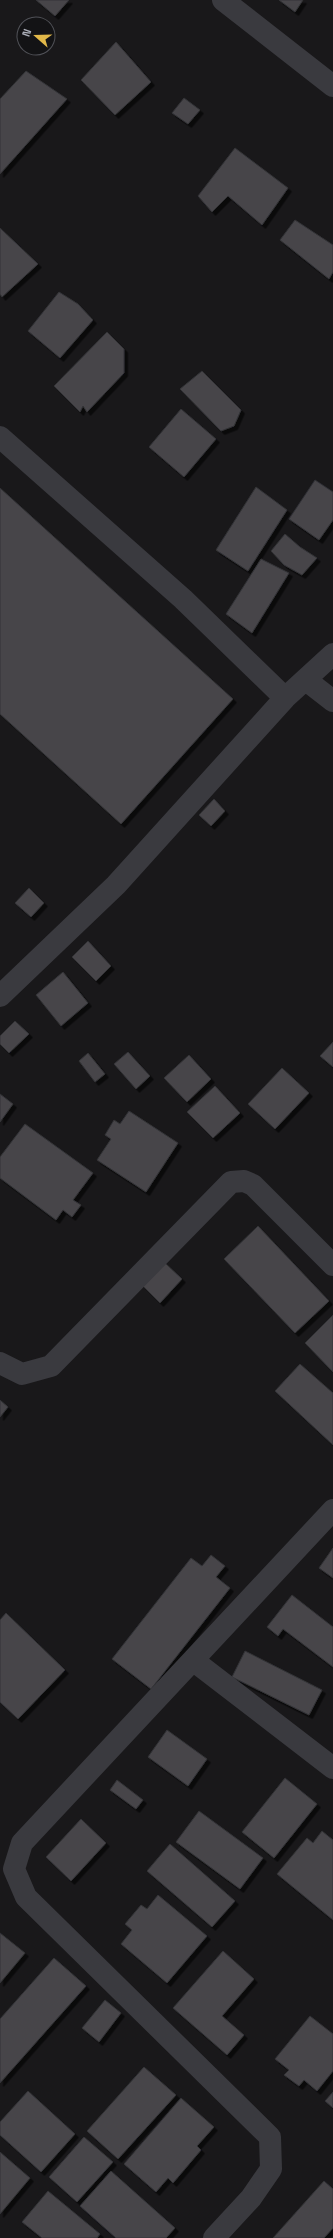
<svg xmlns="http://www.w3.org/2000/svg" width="333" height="2238" viewBox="0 0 333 2238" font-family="'Space Grotesk',sans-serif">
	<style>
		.building { fill: #46454a; stroke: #333336; filter: url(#shadow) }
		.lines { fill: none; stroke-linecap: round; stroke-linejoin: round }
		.minor { stroke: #3a3a3f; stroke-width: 22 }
	</style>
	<defs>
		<filter id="shadow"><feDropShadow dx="3.5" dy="3.5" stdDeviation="0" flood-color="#0009"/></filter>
	</defs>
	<rect width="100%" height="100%" fill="#19181a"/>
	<!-- building -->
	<path class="building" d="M36,0h33l-14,16z
		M279,0h24l-8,12z
		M116,42l35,40 -36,33 -34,-35z
		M26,71l41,28 -67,75v-75z
		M184,98l16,12 -12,14 -16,-11z
		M235,148l53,40 -26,37 -34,-29 -16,16 -14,-16z
		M295,220l38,25v27l-4,7 -49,-39z
		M0,228l38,36 -36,33 -2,-3z
		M59,292l19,12 15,16 -33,38 -32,-27z
		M107,332l17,17v24l-37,39 -4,-6 -3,6 -26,-26z
		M202,371l39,39 -7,16 -13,5 -41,-42z
		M181,409l35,30 -32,38 -35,-30z
		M315,480l18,12v28l-14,20 -30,-21z
		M256,487l31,23 -39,61 -32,-21z
		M0,488l233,211 -112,125 -121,-110z
		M285,534l15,13 17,11 -15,17 -18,-10 -13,-14z
		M261,559l28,14 -37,60 -26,-19z
		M214,799l11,12 -14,15 -12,-11z
		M29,888l15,15 -13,14 -16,-14z
		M88,941l23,25 -15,15 -24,-24z
		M63,972l25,31 -27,23 -25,-31z
		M15,1021l14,13 -20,19 -9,-9v-8z
		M333,1042v25l-13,-11z
		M128,1052l22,24 -14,13 -22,-25z
		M88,1053l17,21 -10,8 -16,-21z
		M189,1055l22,24 -24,23 -23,-24z
		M282,1068l27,25 -34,36 -27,-25z
		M215,1086l25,27 -27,25 -26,-26z
		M0,1094l13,10 -13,18z
		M129,1111l49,32 -32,49 -49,-32 14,-21 -6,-4 9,-15 6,4z
		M25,1124l68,49 -20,27 8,5 -9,12 -9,-7 -7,10 -56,-42v-21z
		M258,1226l71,75 -34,32 -71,-74z
		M164,1262l18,17 -22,24 -18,-18z
		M333,1315v57l-28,-29z
		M300,1364l33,29v52l-58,-54z
		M0,1400l8,7 -8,10z
		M333,1548v30l-14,-10z
		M211,1555l14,11 -9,11 14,11 -79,101 -39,-30 79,-101 11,8z
		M292,1595l41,32v40l-50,-38 -5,7 -11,-9z
		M6,1613l59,57 -47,49 -18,-17v-82z
		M245,1651l77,39 -13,25 -77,-38z
		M167,1730l40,29 -19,27 -40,-29z
		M285,1778l32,26 -43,54 -32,-26z
		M117,1780l26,20 -7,9 -26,-19z
		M199,1811l64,47 -23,31 -64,-47z
		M81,1819l25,24 -35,38 -25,-24z
		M322,1831l11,9v80l-56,-46 30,-36 6,5z
		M170,1844l65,57 -23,26 -65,-56z
		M158,1895l49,41 -40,47 -46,-39 11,-14 -7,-6 16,-19 6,4z
		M0,1933l25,20 -25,30z
		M223,1951l31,28 -32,37 22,19 -17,20 -54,-47z
		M54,1958l32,28 -86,97v-64z
		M105,2000l16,13 -22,29 -17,-14z
		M310,2016l23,18v37l-16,20 -13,-11 -5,6 -15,-11 5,-5 -14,-11z
		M144,2067l32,28 -58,64 -31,-28z
		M28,2091l47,43 -34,38 -41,-37v-13z
		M333,2092v16l-8,-7z
		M181,2098l33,29 -17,19 4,4 -28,33 -5,-5 -12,14 -32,-28z
		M84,2137l29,25 -36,40 -28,-25z
		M0,2152l30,26 -30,36z
		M111,2171l64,57 -9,10h-50l-36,-32z
		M324,2181l9,8v39l-9,10h-51z
		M48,2191l52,43 -3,4h-55l-20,-16z"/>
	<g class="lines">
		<!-- minor -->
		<path class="minor" d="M223,0l110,86
			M0,437l183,162 102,99
			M306,680l27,21
			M0,996l116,-111 169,-187 48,-44
			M0,1363l22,11 29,-8 180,-184 13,-1 9,4 80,80
			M194,1661l139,107
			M214,2238l37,-40 20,-29 -1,-32 -244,-240 -12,-28 8,-26 311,-333"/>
	</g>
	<!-- north arrow -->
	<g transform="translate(36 36) rotate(290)"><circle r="19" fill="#131315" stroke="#505157"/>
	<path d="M0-3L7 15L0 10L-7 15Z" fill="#e1b849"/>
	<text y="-6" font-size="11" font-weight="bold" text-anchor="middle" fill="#acafb9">N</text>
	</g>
</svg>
